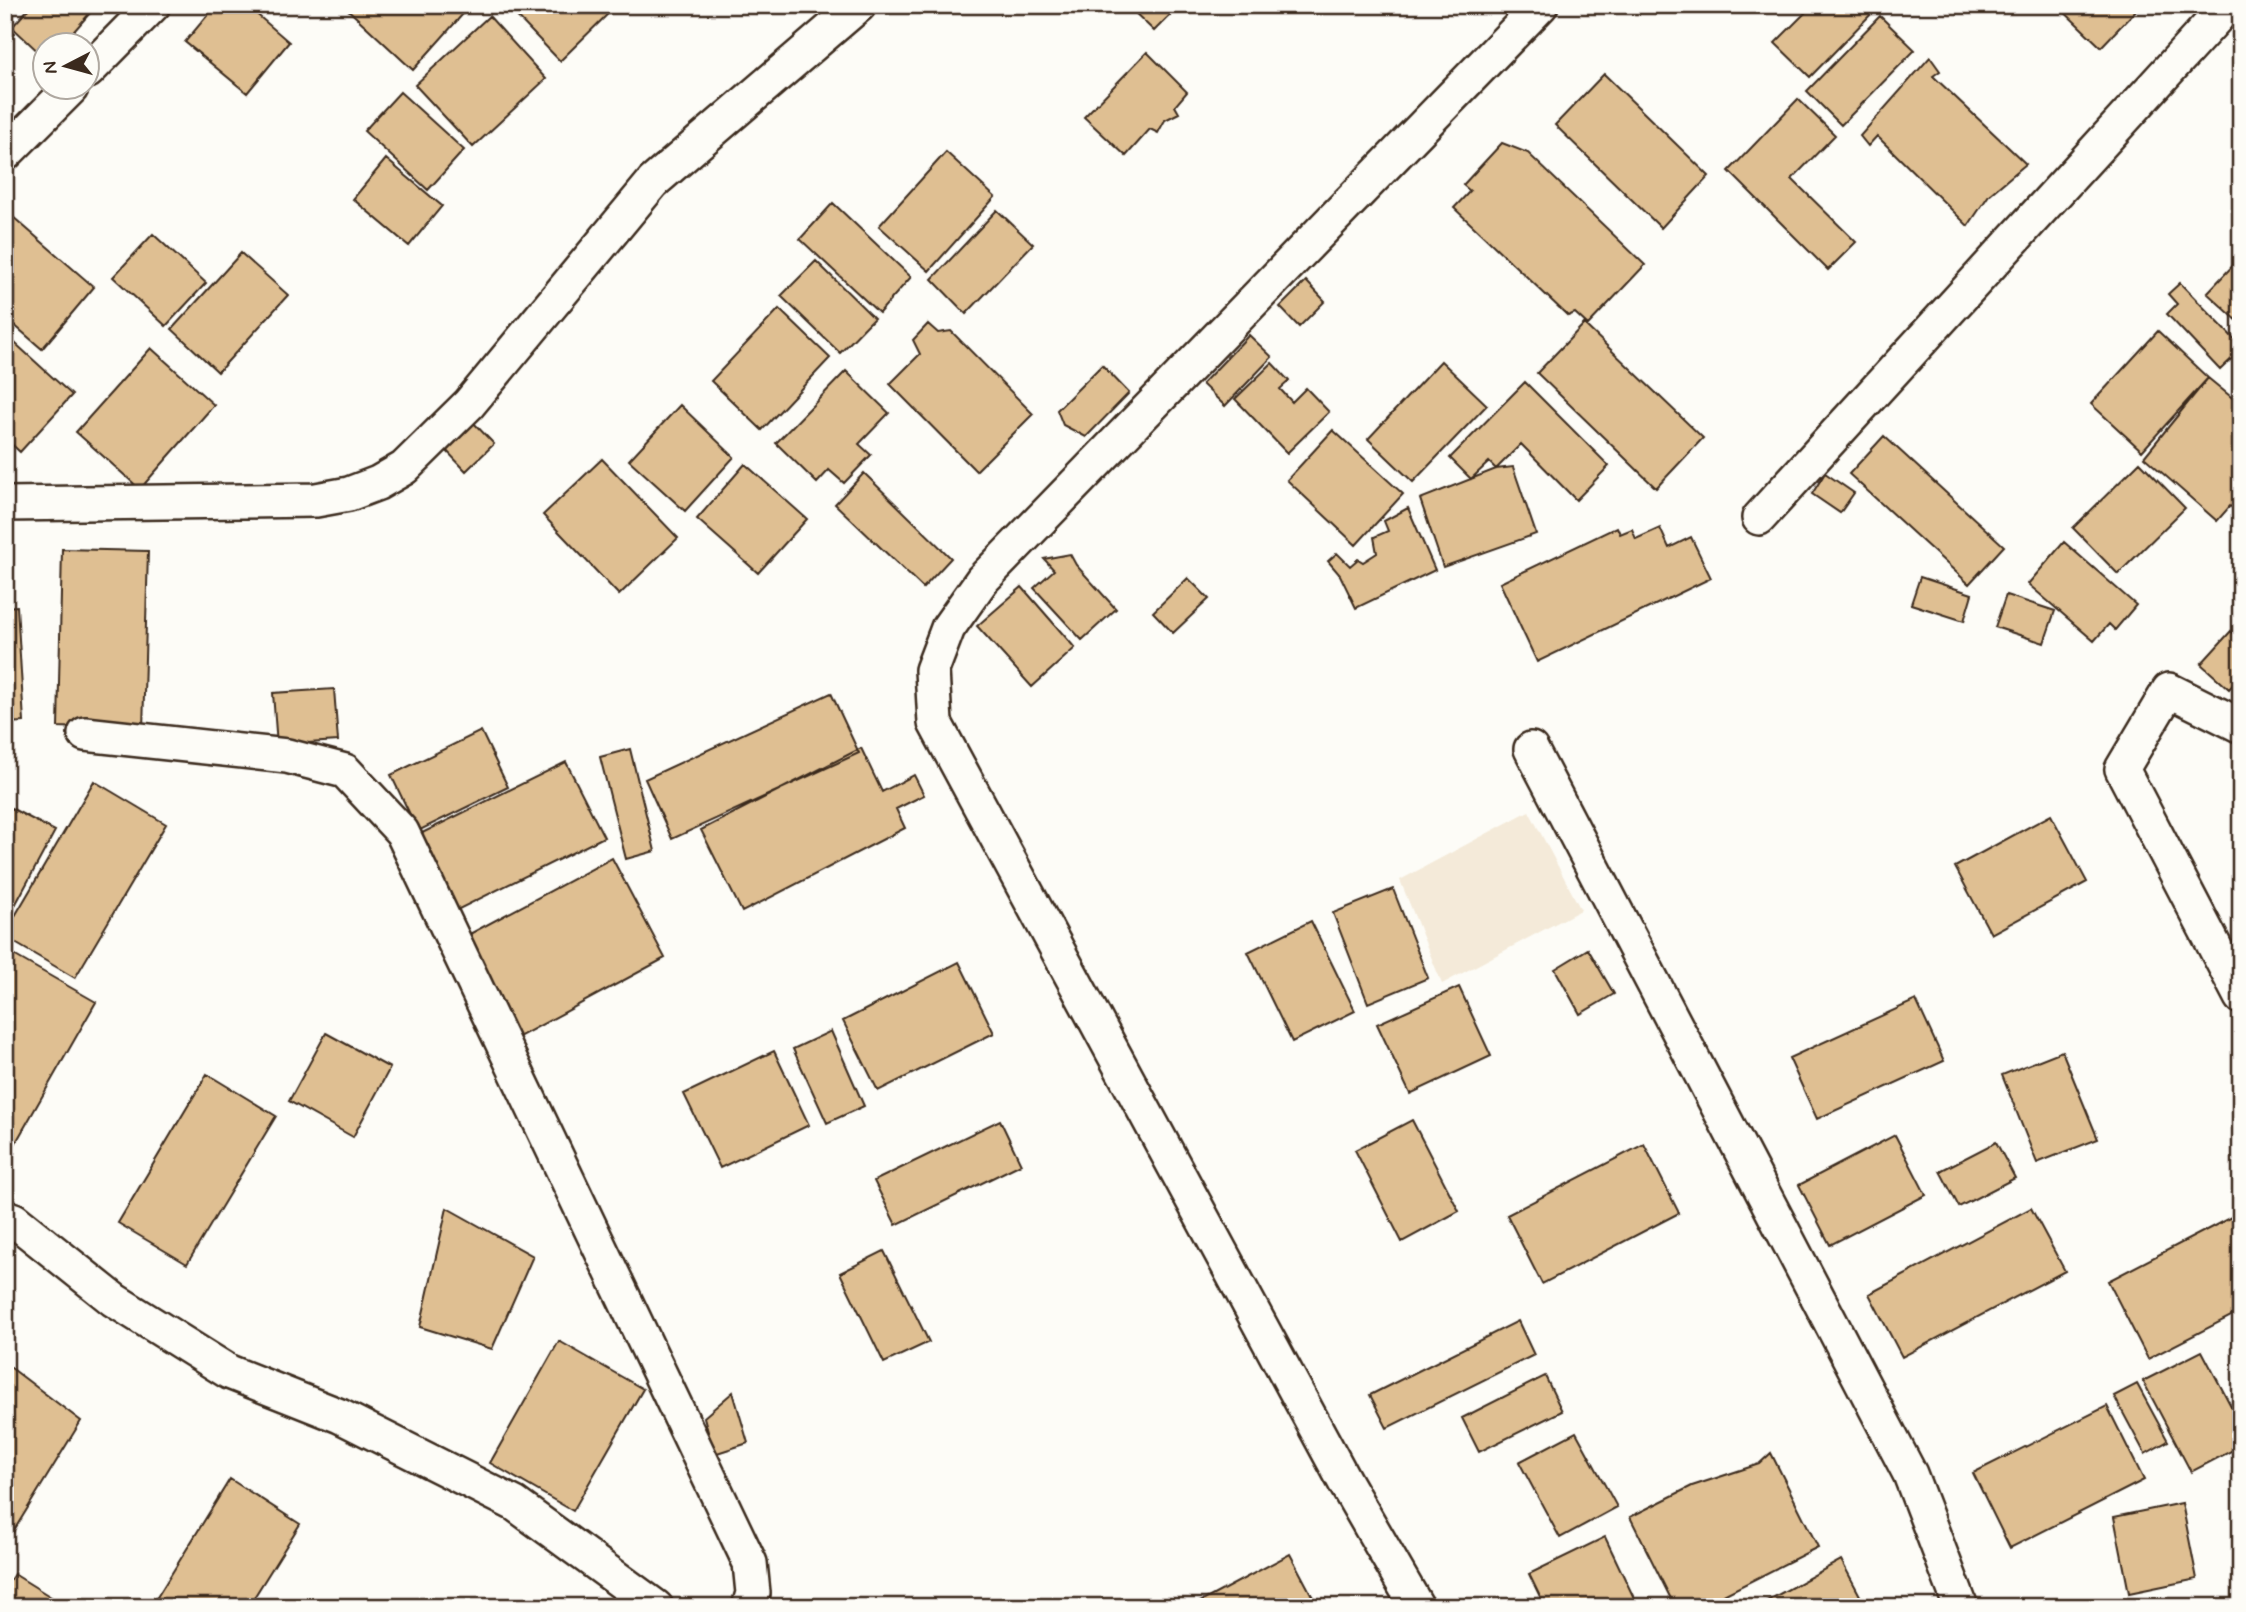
<svg xmlns="http://www.w3.org/2000/svg" width="2246" height="1612" viewBox="0 0 2246 1612" font-family="Mynerve,sans-serif">
	<style>
		.built { fill: #f4ead9 }
		.building { fill: #dfbf92; stroke: #3b2a1e; stroke-width: 2 }
		.lines { fill: none; stroke-linecap: round; stroke-linejoin: round }
		.minor-casing { stroke: #3b2a1e; stroke-width: 38 }
		.minor { stroke: #fdfcf7; stroke-width: 33 }
	</style>
	<rect width="100%" height="100%" fill="#fdfcf7"/>
	<filter id="ink" filterUnits="userSpaceOnUse"><feTurbulence type="fractalNoise" baseFrequency=".0143" numOctaves="2"/><feDisplacementMap in="SourceGraphic" scale="14" xChannelSelector="R" yChannelSelector="G"/><feConvolveMatrix kernelMatrix="1 2 1 2 8 2 1 2 1" color-interpolation-filters="sRGB"/></filter>
	<g filter="url(#ink)">
		<!-- built -->
		<path class="built" d="M1529,811l52,99 -139,74 -42,-104z"/>
		<!-- building -->
		<path class="building" d="M32,5h65l-36,41h-15v13l-34,-32z
			M216,5h30l43,37 -42,51 -62,-51z
			M343,5h128l-58,65z
			M506,5h111l-57,56z
			M1127,5h53l-26,26z
			M1813,5h57l5,5 -65,67 -35,-34z
			M2057,5h84l-40,42z
			M489,16l57,63 -73,68 -58,-62z
			M1880,16l35,34 -74,75 -34,-34z
			M1147,52l40,40 -12,14 4,7 -14,7 -7,13 -8,-4 -24,27 -42,-39z
			M1930,57l10,14 -7,5 93,88 -37,31 -21,31 -91,-90 -9,10 -8,-10z
			M1604,74l105,102 -48,52 -106,-103z
			M400,92l64,58 -36,40 -64,-59z
			M1798,99l37,36 -43,44 64,63 -28,28 -99,-99z
			M1502,143l26,10 117,112 -57,60 -13,-12 -7,3 -114,-108 16,-17 -7,-6z
			M946,152l49,45 -66,74 -50,-45z
			M386,159l56,47 -33,40 -56,-47z
			M833,203l78,74 -32,36 -79,-74z
			M5,210l89,77 -52,62 -37,-32z
			M997,210l36,34 -67,70 -34,-35z
			M153,234l53,49 -40,43 -53,-49z
			M241,253l47,42 -70,77 -46,-43z
			M2241,257v67l-34,-31z
			M816,261l58,57 -34,35 -59,-57z
			M1306,281l19,20 -26,26 -19,-20z
			M2180,283l61,63v4l-21,20 -53,-56 10,-10 -9,-10z
			M779,309l51,49 -68,72 -51,-49z
			M928,324l10,9 13,-2 82,83 -57,57 -86,-87 30,-30 -7,-14z
			M1584,324l119,114 -47,50 -119,-115z
			M2158,331l50,47 -66,73 -51,-47z
			M5,334l67,61 -52,57 -15,-14z
			M1249,335l23,22 -47,49 -23,-22z
			M151,348l63,57 -74,84 -64,-57z
			M1441,361l46,44 -74,77 -45,-43z
			M1272,363l17,18 -9,8 12,13 14,-14 23,24 -42,41 -52,-54z
			M1102,365l27,28 -43,44 -23,-12 -6,-15z
			M846,371l43,42 -30,31 12,11 -27,28 -15,-13 -12,13 -41,-40z
			M2208,378l33,27v104l-3,3 -8,-6 -13,15 -73,-64z
			M1525,382l84,84 -33,34 -55,-56 -25,25 -7,-7 -18,17 -21,-21z
			M680,405l54,52 -49,54 -56,-51z
			M469,418l25,26 -28,27 -25,-26z
			M1333,430l70,64 -47,51 -69,-65z
			M1884,436l120,110 -35,38 -120,-110z
			M602,459l76,79 -59,57 -76,-80z
			M2140,462l45,46 -67,66 -45,-46z
			M745,464l62,55 -49,54 -61,-54z
			M1513,467l23,67 -93,33 -23,-68 76,-30z
			M864,473l87,85 -28,30 -88,-84z
			M1825,473l29,20 -14,20 -28,-19z
			M1408,508l27,62 -79,38 -16,-33 -12,-14 9,-8 13,13 8,-7 5,3 14,-9 -3,-16 14,-6 -4,-10z
			M1617,527l3,7 12,-5 4,10 24,-11 9,20 22,-11 20,41 -174,84 -37,-79z
			M2064,542l72,63 -21,25 -6,-6 -15,17 -66,-57z
			M62,549l86,2 -5,179 -85,-3z
			M1070,554l6,11 40,44 -34,31 -48,-52 20,-18 -10,-11z
			M1920,577l52,17 -8,27 -53,-17z
			M1188,578l21,21 -36,34 -20,-21z
			M1022,587l53,61 -43,39 -55,-61z
			M2006,595l49,16 -11,32 -49,-16z
			M17,606l7,116 -19,1v-116z
			M2231,631l10,9v36l-12,13 -28,-25z
			M334,689l4,52 -61,4 -4,-52z
			M831,693l28,60 -187,86 -27,-60z
			M481,731l27,56 -90,44 -27,-56z
			M861,748l21,44 32,-17 10,20 -28,14 9,19 -163,84 -41,-82z
			M630,749l25,102 -29,8 -26,-102z
			M566,762l38,75 -153,76 -37,-76z
			M94,781l72,43 -91,154 -70,-41v-4z
			M5,805l50,26 -50,93z
			M2051,815l36,67 -96,52 -36,-67z
			M612,858l53,100 -146,79 -53,-101z
			M1393,889l35,89 -60,25 -35,-90z
			M1311,921l44,90 -63,31 -44,-90z
			M1588,949l26,45 -34,20 -25,-45z
			M5,950l91,52 -89,156h-2z
			M959,962l35,71 -116,58 -35,-70z
			M1459,987l32,69 -81,38 -33,-70z
			M1916,1000l28,61 -127,58 -28,-61z
			M831,1031l33,75 -37,17 -34,-74z
			M326,1033l64,35 -37,69 -64,-36z
			M774,1051l35,74 -89,43 -36,-74z
			M2062,1051l36,88 -61,24 -35,-88z
			M207,1074l69,42 -89,148 -69,-41z
			M1000,1120l21,44 -125,61 -22,-44z
			M1412,1120l47,91 -57,31 -47,-92z
			M1895,1135l31,60 -96,50 -31,-60z
			M1996,1142l19,36 -56,29 -19,-36z
			M1644,1144l35,69 -137,71 -35,-69z
			M447,1208l86,48 -41,93 -72,-22z
			M2031,1208l34,63 -163,86 -33,-63z
			M2241,1212v99l-93,48 -40,-78z
			M884,1251l45,91 -45,21 -44,-90z
			M1518,1321l16,34 -147,73 -17,-33z
			M559,1341l84,48 -70,122 -83,-48z
			M2202,1351l39,74v21l-50,26 -48,-91z
			M6,1364l75,57 -76,124v-180z
			M1545,1376l17,35 -83,41 -17,-34z
			M2137,1384l31,57 -23,13 -31,-58z
			M733,1392l15,51 -34,11 -10,-37z
			M2107,1406l37,74 -134,68 -37,-75z
			M1576,1432l41,75 -57,31 -41,-76z
			M1771,1453l47,94 -118,60h-25l-45,-90 62,-31 67,-22z
			M230,1479l70,45 -52,83h-97z
			M2182,1503l15,76 -68,14 -15,-76z
			M1605,1537l29,61 -18,9h-71l-16,-33z
			M1290,1554l28,53h-127z
			M1841,1560l25,47h-110z
			M14,1574l37,23 -6,10h-40v-18z"/>
		<g class="lines">
			<!-- minor casing -->
			<g class="minor-casing">
				<path id="minor" d="M88,71l65,-66
					M5,154l66,-66
					M5,504l311,-4 33,-6 29,-11 26,-15 65,-64 184,-222 206,-177
					M1759,518l469,-513
					M2241,726l-72,-36 -47,79 119,228
					M85,734l202,22 58,15 57,61 348,731 3,30 -4,14
					M1531,749l379,725 51,133
					M5,1217l9,3 100,80 115,72 111,44 175,88 141,103
					M1417,1607l-71,-123 -411,-761 -3,-53 16,-42 34,-48 559,-575"/>
			</g>
			<!-- minor -->
			<use href="#minor" class="minor"/>
		</g>
	</g>
	<!-- margin -->
	<rect width="2246" height="1612" fill="none" stroke="#fdfcf7" stroke-width="28"/>
	<rect x="14" y="14" width="2218" height="1584" fill="none" stroke="#3b2a1e" stroke-width="2.5" filter="url(#ink)"/>
	<!-- north arrow -->
	<g transform="translate(66 66) rotate(264)"><circle r="33" fill="#fdfcf7" stroke="#afa8a0" stroke-width="2"/>
	<path d="M0-5L12 26L0 18L-12 26Z" fill="#3b2a1e"/>
	<text y="-10" font-size="19" font-weight="bold" text-anchor="middle" fill="#3b2a1e">N</text>
	</g>
</svg>
